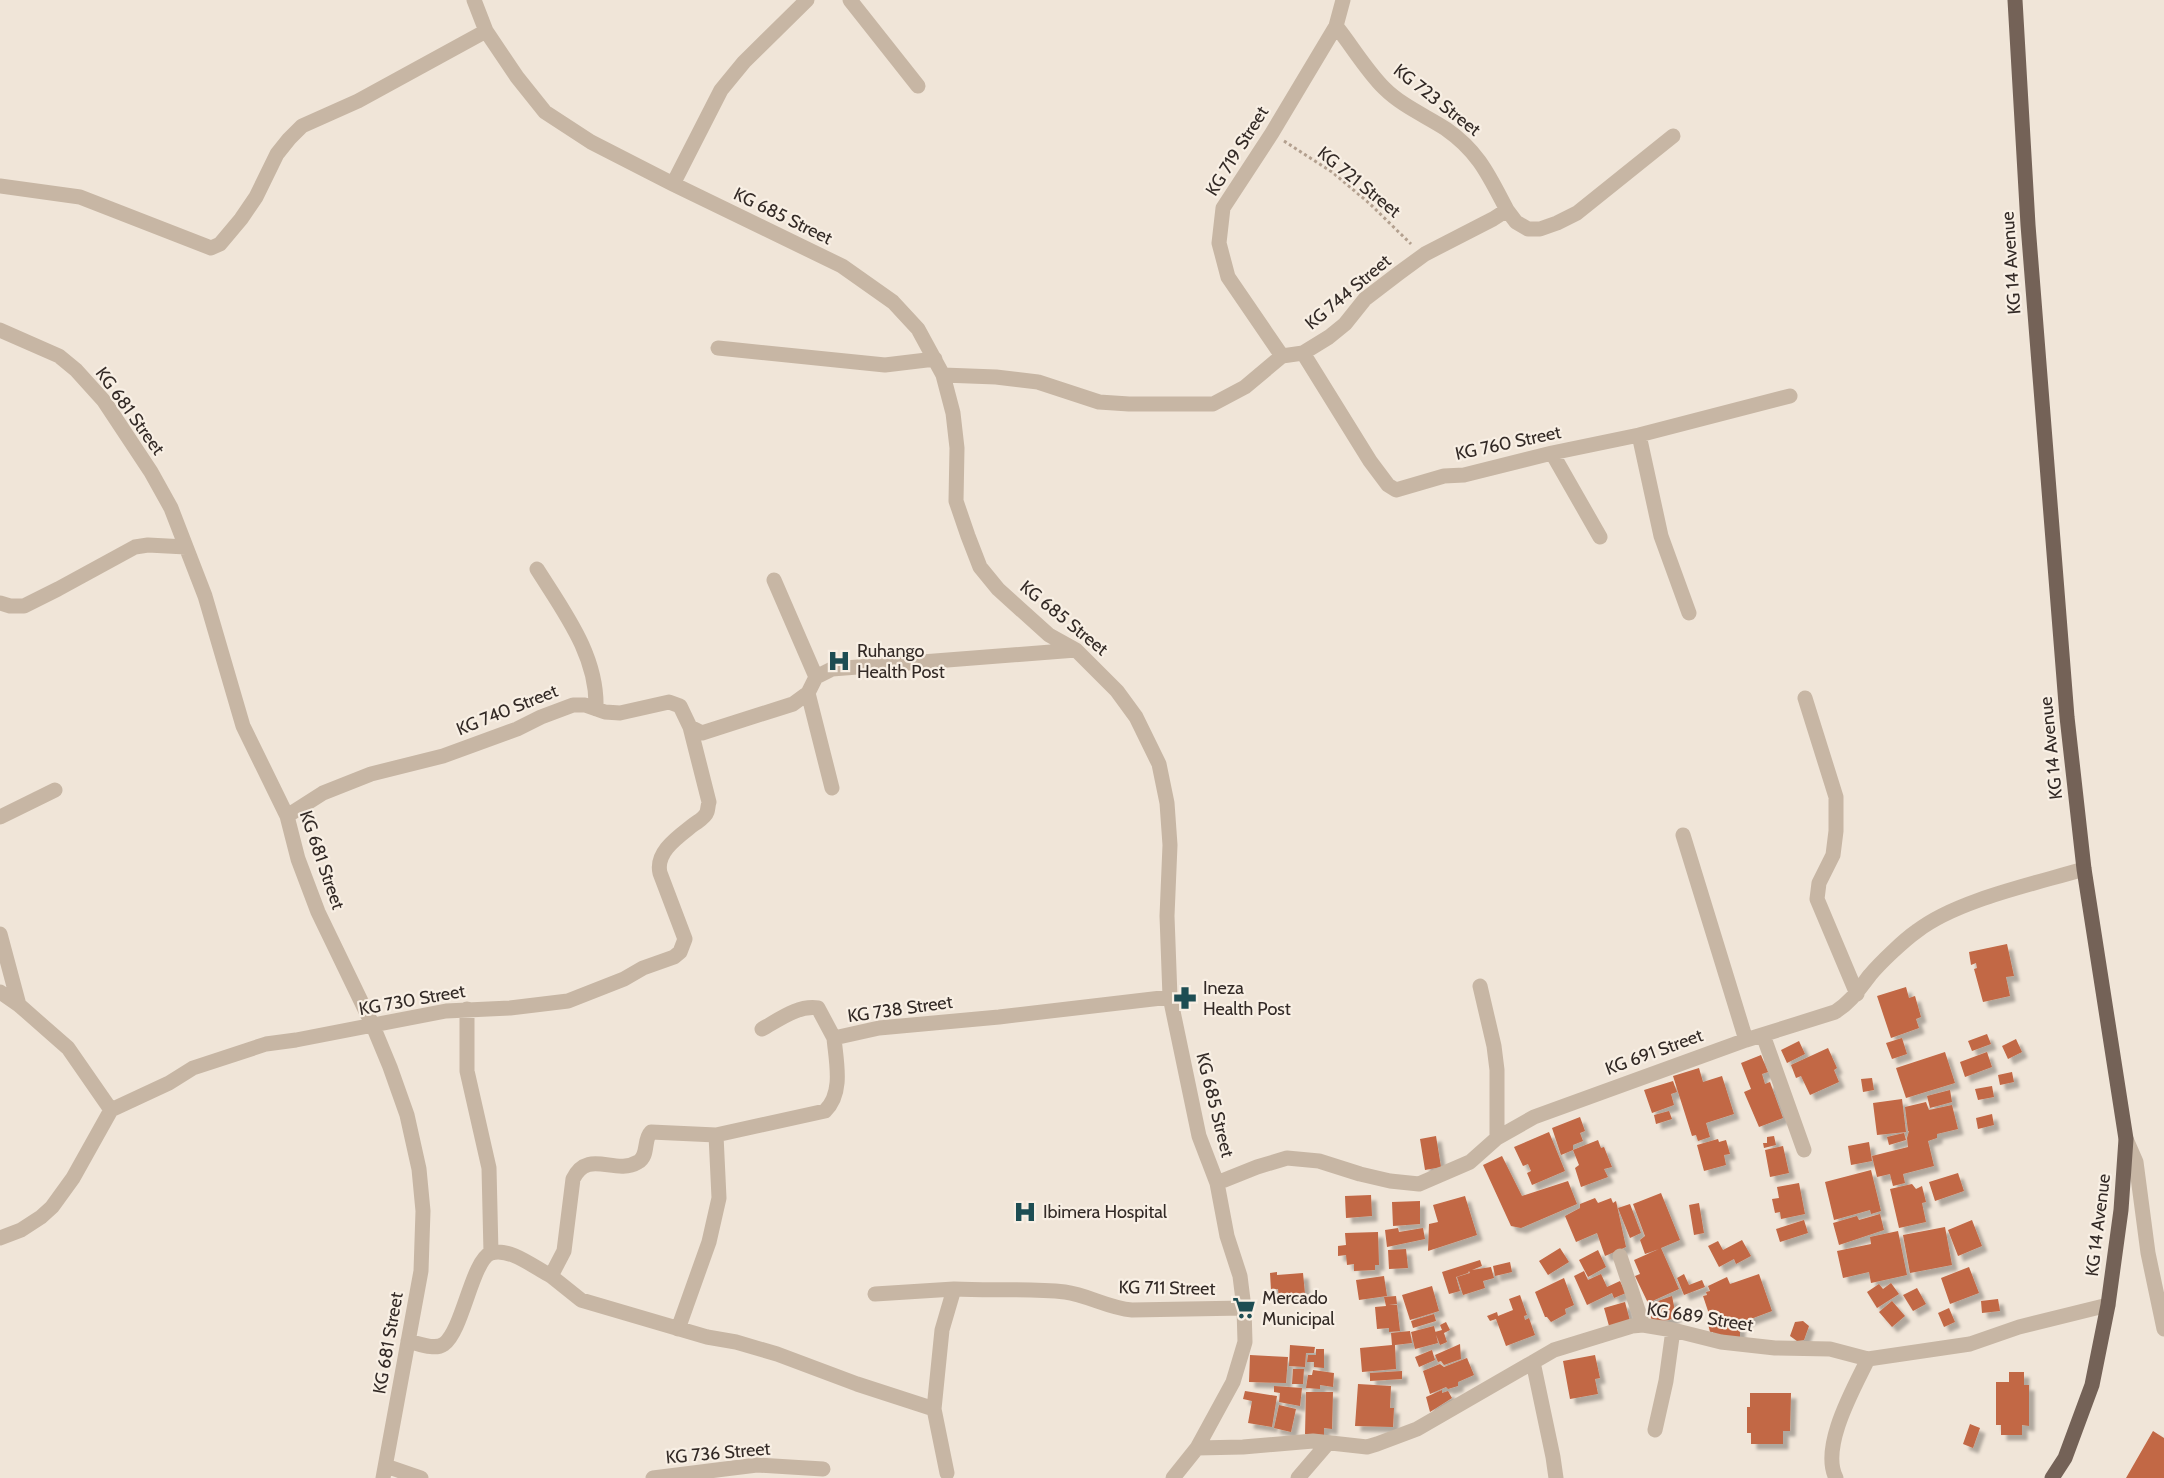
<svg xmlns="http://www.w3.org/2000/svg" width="2164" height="1478" viewBox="0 0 2164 1478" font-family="Cabin,sans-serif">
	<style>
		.building { fill: #c26744; filter: url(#shadow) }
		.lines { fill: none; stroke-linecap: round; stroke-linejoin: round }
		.path { stroke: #b3a08f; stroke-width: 3; stroke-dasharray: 3 3; stroke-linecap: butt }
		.minor { stroke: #c7b6a4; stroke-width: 15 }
		.major { stroke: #746257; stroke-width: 15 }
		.labels { text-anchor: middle; stroke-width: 4.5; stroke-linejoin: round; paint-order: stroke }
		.street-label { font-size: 18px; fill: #332a26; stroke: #f8efe4 }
		.poi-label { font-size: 18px; fill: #332a26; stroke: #f8efe4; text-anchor: start }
	</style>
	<defs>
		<filter id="shadow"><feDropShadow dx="5.5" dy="5.5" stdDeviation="1.5" flood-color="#0004"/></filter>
	</defs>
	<rect width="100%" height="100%" fill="#f0e5d8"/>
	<!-- building -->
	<path class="building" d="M2007,944l7,32 -8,1 4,19 -27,6 -9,-33 3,-1 -1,-5 -5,2 -2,-13z
		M1906,987l3,11 6,-2 6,21 -5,2 3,9 -28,10 -14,-42z
		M1987,1034l4,10 -19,7 -4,-10z
		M1902,1038l5,16 -15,5 -6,-16z
		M2016,1039l6,13 -14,7 -6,-13z
		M1799,1041l6,13 -18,9 -6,-13z
		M1828,1048l9,20 -3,2 5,12 -29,13 -9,-19 -5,2 -5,-13z
		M1945,1052l10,31 -49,15 -10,-30z
		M1987,1052l5,15 -27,10 -5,-15z
		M1761,1055l7,17 -6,2 3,10 5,-2 13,36 -24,9 -15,-35 7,-3 -10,-26z
		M1699,1068l4,14 19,-6 12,38 -28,9 4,14 -12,4 -2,-6 -4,1 -19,-60z
		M2012,1072l2,10 -14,3 -2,-10z
		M1872,1078l2,12 -11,2 -2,-13z
		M1673,1081l4,11 -6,2 3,11 -22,8 -8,-23z
		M1992,1086l2,11 -16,3 -3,-11z
		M1950,1090l2,12 -22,6 -3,-12z
		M1902,1099l4,33 -29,3 -4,-32z
		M1926,1102l3,8 23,-5 6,24 -21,5v4l-9,3 6,25 -31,8 2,9 -12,3 -3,-12 -13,3 -5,-21 36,-9 -1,-9 2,-7h-1l-3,-24z
		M1669,1111l3,8 -16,5 -2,-9z
		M1992,1114l2,11 -16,4 -2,-11z
		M1580,1117l5,14 -5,2 3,8 -10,4v5l-12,5 -9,-27z
		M1549,1132l16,39 -33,14 -5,-12 4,-2 -3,-7 -5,2 -9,-19z
		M1904,1133l2,7 -17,5 -2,-8z
		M1436,1136l5,31 -16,3 -5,-31z
		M1774,1136l2,9 -12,3 -1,-5h4v-6z
		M1718,1139l1,3 7,-2 4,14 -6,1 2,10 -22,6 -7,-26z
		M1598,1140l3,8 3,-1 8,20 -8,2 4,8 -27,10 -6,-19 4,-3 -6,-15z
		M1869,1142l3,19 -21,4 -3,-19z
		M1783,1146l6,27 -19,4 -5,-27z
		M1502,1156l20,40 46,-15 9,23 -56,24 -10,-2 -28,-61z
		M1871,1170l10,41 -10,3 -1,-4 -36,10 -9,-38z
		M1958,1173l6,18 -29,10 -6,-19z
		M1799,1183l6,31 -24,5 -1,-7 -5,1 -3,-14 7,-1 -2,-11z
		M1912,1184l4,5 6,-3 4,16 -4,1 4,19 -27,6 -9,-39z
		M1661,1193l19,47 -19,8 18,41 -31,14 -13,-27 5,-2 -6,-14 25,-11 -14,5 -5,-14 5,-4 -12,-32z
		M1371,1195l1,21 -26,2 -1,-22z
		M1465,1196l12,39 -49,16 1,-27 9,-2 -5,-17z
		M1595,1198l3,5 13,-5 2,5 3,-2 10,46 -21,9 -8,-23 -21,9 -11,-26 15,-8v-4z
		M1420,1201v23l-27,2 -1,-24z
		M1699,1203l5,30 -10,2 -5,-30z
		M1630,1204l11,29 -11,5 -12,-30z
		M1880,1214l4,16 -45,15 -6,-22 24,-7 2,4z
		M1804,1220l4,13 -28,9 -4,-13z
		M1972,1220l10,26 -24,10 -10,-26z
		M1945,1227l7,38 -42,8 -7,-38z
		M1398,1228l1,4 24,-4 2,11 -38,8 -2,-17z
		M1898,1231l9,44 -36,8 -2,-11 -26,6 -6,-27 34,-7 -1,-7z
		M1378,1232l1,33h-4v5l-21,1v-7l-7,1 -1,-10 -8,1v-10l8,-1 -1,-12z
		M1742,1240l9,16 -15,8 -2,-5 -15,8 -11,-21 10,-5 5,9z
		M1560,1248l9,14 -21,13 -9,-14z
		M1406,1249l2,19 -19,1 -1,-19z
		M1598,1250l8,17 -18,10 -9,-17z
		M1480,1260l2,6 -10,4 19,-3 3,11 -11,3 2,7 -22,7 -6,-18 13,-4 -1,-2 -1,2 -12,4 4,14 -11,3 -7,-22z
		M1510,1262l2,10 -17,4 -2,-10z
		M1969,1267l10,26 -29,11 -9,-26z
		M1584,1271l4,9 13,-6 6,13 13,-6 6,12 -12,5 -2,-5 -25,12 -13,-29z
		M1277,1272v3l26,-2 2,21 -26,3 -1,-8 -7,1 -1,-17z
		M1684,1274l5,11 13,-5 3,7 -21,8 -7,-17z
		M1759,1274l13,37 -32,12v15l-27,-1v-5h-3l-2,-8 4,-1 -9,-27 4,-1 -1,-3 4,-1 -2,-5 19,-9 3,7z
		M1384,1276l3,20 -28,4 -3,-20z
		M1564,1278l10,27 -9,4 1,5 -15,8 -4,-5h-2l-10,-25z
		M1891,1283l8,11 -22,14 -10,-16 12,-8 4,5z
		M1432,1286l7,25 -29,9 -8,-25z
		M1917,1288l9,16 -13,7 -10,-16z
		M1520,1295l7,20 -3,1 1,4 4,-2 6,17 -29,11 -10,-27 -6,2 -3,-5 10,-4 1,4 15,-6 -4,-11z
		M1396,1296l1,8 -8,1h8l3,26 -11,1v-4l-12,1 -2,-22 11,-1 -2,-9z
		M1672,1296l4,20 -7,4 -17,1 -5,-16z
		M1998,1299l2,12 -18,2 -1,-12z
		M1892,1301l13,15 -13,11 -13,-15z
		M1625,1302l5,19 -21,5 -5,-18z
		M1949,1308l6,14 -11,5 -6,-14z
		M1434,1314l2,7 -23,7 -2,-7z
		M1803,1321l6,5 -5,14 -7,1 -7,-5 5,-14z
		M1446,1322l4,8 -6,3 3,9 -7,3 -5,-13 7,-2 -2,-5z
		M1434,1326l4,17 -23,6 -4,-17z
		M1410,1331l2,12 -17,2 1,24 -34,3 -2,-24 32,-3 -1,-12z
		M1460,1344l1,15 -17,6 -3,-4 -3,1 -3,-7z
		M1290,1345l25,2 -1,6h-8l-1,14 -16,-1z
		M1316,1349h8v19l-10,-1v-5h-7l1,-7h8z
		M1432,1350l3,10 -16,7 -4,-10z
		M1250,1355l38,2 -2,26 -37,-1z
		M1595,1355l5,23 -5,1 3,15 -28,5 -7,-38z
		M1467,1358l7,17 -16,7v4l-10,3 -2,-2 -16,7 -7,-23 17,-7 4,3z
		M1293,1369h11l-1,15h-11z
		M1313,1370l21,3 -1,14 -13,-2v4l-14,-1 2,-13h4z
		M1402,1371v8l-32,2v-8z
		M2009,1372h15v13h5v41l-7,-1v10h-21v-10h-5v-43h13z
		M1358,1384l33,2 -1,22h4l-1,19 -38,-1z
		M1274,1386l28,2 -2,18 -21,-4 1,-9 -6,-1z
		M1442,1390v3l6,-2 4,7 -22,14 -4,-15z
		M1245,1391l32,5 -5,31 -24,-4 4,-22 -9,-2z
		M1306,1392h27l-1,37 -8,-1v7l-19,-1z
		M1750,1393h41l-1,38h-7v13h-32v-11h-4v-26h3z
		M1279,1405l17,4 -5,23 -17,-4z
		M1970,1424l10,4 -7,20 -10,-4z
		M2153,1431l11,7v40h-38z"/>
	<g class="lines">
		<!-- path -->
		<path class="path" d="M1284,141l48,31 37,31 42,41"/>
		<!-- minor -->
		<path class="minor" d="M474,0l12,31 31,46 28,35 46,30 82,42 169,82 51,36 25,27 25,46 10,38 4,35 -1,53 12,35 12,31 18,22 51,46 27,15 41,41 19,26 23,47 8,39 3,42 -3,71 3,81 29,139 18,47 10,53 13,40 4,32 1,34 -12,40 -36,66 -24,30
			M850,0l68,86
			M1336,26c16,20 30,44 48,62 18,18 42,28 62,41 33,23 43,47 61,81
			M673,184l48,-94 23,-28 63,-62
			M0,186l80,11 131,51 9,-4 21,-25 15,-22 21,-43 12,-15 13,-13 56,-25 128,-70
			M0,330l59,26 17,14 28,31 47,71 20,36 34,88 38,130 44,90 11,43 20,53 55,114 17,41 17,48 12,54 4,42 -2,60 -38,207
			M718,348l167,17 50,-6
			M1303,353l67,108 18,24 8,5 48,-14 20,-1 88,-22 87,-18 151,-39
			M1282,356l-54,-79 -9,-34 4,-35 49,-75 64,-107 7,-26
			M943,375l53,2 42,5 61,20 30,2h84l32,-17 37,-31 21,-3 26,-16 16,-13 20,-25 34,-26 26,-19 68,-35 14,-9 9,12 12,7h12l17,-6 20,-10 96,-77
			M1639,435l22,101 28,77
			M1552,453l48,84
			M537,569c27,43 61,87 59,140
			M774,580l42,97
			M0,603l10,3h14l34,-17 77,-42 13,-2 38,2
			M808,693l24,95
			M1805,698l31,99v34l-3,24 -14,28 -2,16 40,95
			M287,816l36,-23 48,-19 72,-18 74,-27 24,-12 32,-12h12l20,7 15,1 49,-11 11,4 10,21 12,6 91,-29 15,-11 8,-16 16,-8 244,-19
			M0,817l55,-27
			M1683,835l63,205
			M0,934l19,71
			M1480,986l14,60 3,24v68
			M0,992l19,13 49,43 43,62
			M467,1009v62l22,97 2,85
			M762,1029c18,-10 36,-24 56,-21l16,30
			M1763,1035l41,115
			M2126,1139l10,23 12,91 16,76
			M1217,1183l40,-16 30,-9 32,3 41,13 30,7 29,3 51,-22 27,-24 37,-21 212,-77 89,-28c16,-10 24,-23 35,-37 10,-12 34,-35 47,-44 40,-31 117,-47 167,-62
			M0,1238l21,-8 20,-13 11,-10 21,-29 38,-68 58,-27 24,-15 73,-24 30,-4 150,-29 64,-3 58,-7 56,-22 19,-11 31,-11 6,-5 5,-13 -25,-66c-5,-21 18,-36 33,-48 5,-4 12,-7 14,-13 1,-3 1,-7 2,-10l-19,-75
			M1620,1256l23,69
			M551,1276l30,24 126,37 29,5 41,12 80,30 77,25
			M875,1294l79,-5
			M678,1329l31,-87 10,-44 -3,-63
			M408,1341c10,2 26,10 36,3 19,-14 28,-84 47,-91 19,-6 44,15 60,23l13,-25 9,-72c15,-31 42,-3 65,-17 11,-6 5,-22 13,-30l65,3 109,-24c19,-18 11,-50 9,-73l45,-10 120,-11 171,-20
			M1533,1362l20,95 3,21
			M1655,1430l11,-49 7,-51
			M1197,1448l46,-1 70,-6 54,6 10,-3 40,-15 137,-79 78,-24 11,-1 30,5 48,12 54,6 55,1 38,10 102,-15 49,-17 89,-22
			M386,1466l35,12
			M947,1473l-13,-64 8,-79 12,-41c37,2 74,-1 111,3 23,3 43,16 67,18l112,-2
			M653,1478l104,-13 66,4
			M1298,1478l30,-35
			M1836,1478c-16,-31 18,-90 32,-119"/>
		<!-- major -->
		<path class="major" d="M2015,0l13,225 39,492 17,152 42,270 -5,71 -13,95 -16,80 -27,73 -13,20"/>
	</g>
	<!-- icons -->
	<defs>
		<g id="hospital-bare" transform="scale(1.8)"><path d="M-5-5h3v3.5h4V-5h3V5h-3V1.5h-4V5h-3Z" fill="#1d4d53" stroke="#f8efe4" stroke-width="2.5" paint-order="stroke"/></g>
		<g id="pharmacy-bare" transform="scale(1.8)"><path d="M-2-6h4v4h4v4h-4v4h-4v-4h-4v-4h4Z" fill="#1d4d53" stroke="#f8efe4" stroke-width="2.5" paint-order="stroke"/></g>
		<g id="supermarket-bare" transform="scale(1.8)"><path d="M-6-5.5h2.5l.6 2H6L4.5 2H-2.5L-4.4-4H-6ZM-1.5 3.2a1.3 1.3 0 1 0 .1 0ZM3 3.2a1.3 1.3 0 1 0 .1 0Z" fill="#1d4d53" stroke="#f8efe4" stroke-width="2.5" paint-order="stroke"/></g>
	</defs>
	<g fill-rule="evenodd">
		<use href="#hospital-bare" x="839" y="661"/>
		<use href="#pharmacy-bare" x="1185" y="998"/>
		<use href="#hospital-bare" x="1025" y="1212"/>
		<use href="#supermarket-bare" x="1244" y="1308"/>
	</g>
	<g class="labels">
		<!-- street labels -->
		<g class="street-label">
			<text transform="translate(1437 100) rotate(38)" y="6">KG 723 Street</text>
			<text transform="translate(1237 151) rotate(-58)" y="6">KG 719 Street</text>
			<text transform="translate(1359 182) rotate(39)" y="6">KG 721 Street</text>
			<text transform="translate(783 216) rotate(26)" y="6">KG 685 Street</text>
			<text transform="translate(2011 263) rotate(-94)" y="6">KG 14 Avenue</text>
			<text transform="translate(1348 292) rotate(-40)" y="6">KG 744 Street</text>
			<text transform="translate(130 411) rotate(54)" y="6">KG 681 Street</text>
			<text transform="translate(1508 443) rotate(-12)" y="6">KG 760 Street</text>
			<text transform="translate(1064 618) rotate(39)" y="6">KG 685 Street</text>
			<text transform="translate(507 710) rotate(-22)" y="6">KG 740 Street</text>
			<text transform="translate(2051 748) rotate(-96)" y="6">KG 14 Avenue</text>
			<text transform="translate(322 860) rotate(71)" y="6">KG 681 Street</text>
			<text transform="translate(412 1000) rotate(-10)" y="6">KG 730 Street</text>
			<text transform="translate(900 1009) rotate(-8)" y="6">KG 738 Street</text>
			<text transform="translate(1654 1052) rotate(-20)" y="6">KG 691 Street</text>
			<text transform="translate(1215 1105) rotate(76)" y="6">KG 685 Street</text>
			<text transform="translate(2098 1225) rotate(-83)" y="6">KG 14 Avenue</text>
			<text transform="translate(1167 1288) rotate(1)" y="6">KG 711 Street</text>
			<text transform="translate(1700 1317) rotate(9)" y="6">KG 689 Street</text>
			<text transform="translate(388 1343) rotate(-80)" y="6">KG 681 Street</text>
			<text transform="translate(718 1453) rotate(-5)" y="6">KG 736 Street</text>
		</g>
		<!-- poi labels -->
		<g class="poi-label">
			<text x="857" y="657">Ruhango<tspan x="857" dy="21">Health Post</tspan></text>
			<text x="1203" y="994">Ineza<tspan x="1203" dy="21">Health Post</tspan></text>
			<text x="1043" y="1218">Ibimera Hospital</text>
			<text x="1262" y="1304">Mercado<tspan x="1262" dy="21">Municipal</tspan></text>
		</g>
	</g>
</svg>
